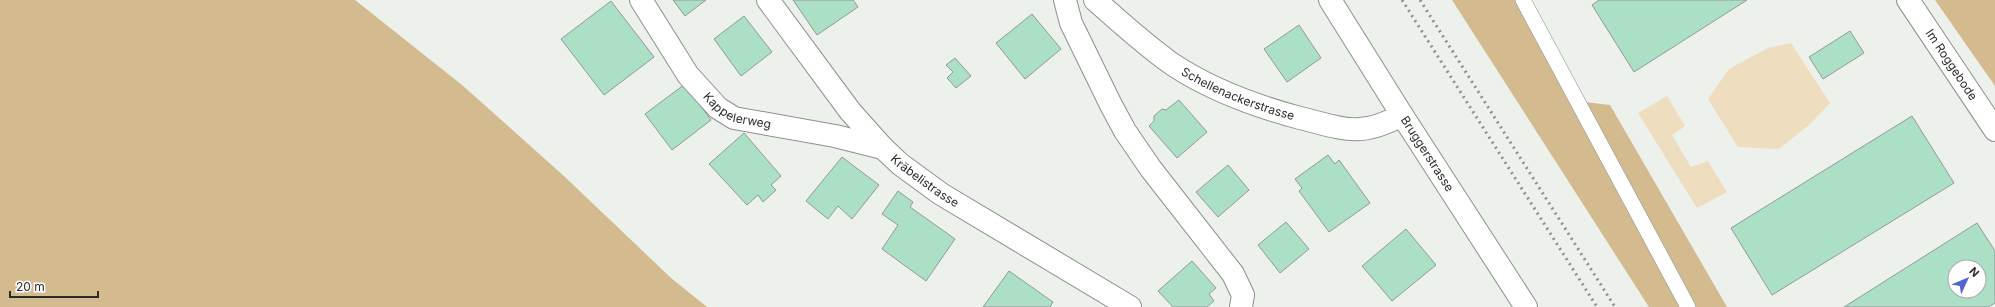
<svg xmlns="http://www.w3.org/2000/svg" width="1995" height="307" viewBox="0 0 1995 307" font-family="Inter,sans-serif">
	<style>
		.green { fill: #eeddbe }
		.forest { fill: #d3ba8f }
		.building { fill: #ace0c6; stroke: #939996; fill-rule: evenodd }
		.lines { fill: none; stroke-linecap: round; stroke-linejoin: round }
		.lane-casing { stroke: #8d918c; stroke-width: 16 }
		.street-casing { stroke: #8d918c; stroke-width: 24 }
		.primary-casing { stroke: #8d918c; stroke-width: 24 }
		.lane { stroke: #fff; stroke-width: 15 }
		.street { stroke: #fff; stroke-width: 22 }
		.primary { stroke: #fff; stroke-width: 22 }
		.rail { stroke: #8e918d; stroke-width: 3; stroke-dasharray: 2 4; stroke-linecap: butt }
		.labels { text-anchor: middle; stroke-width: 3; stroke-linejoin: round; paint-order: stroke }
		.street-label { font-size: 12px; fill: #2a2b29; stroke: #fff }
	</style>
	<rect width="100%" height="100%" fill="#ecf1eb"/>
	<!-- green -->
	<path class="green" d="M1791,43l39,60 -20,21 -31,25 -41,-2 -30,-48 21,-30 39,-21z
		M1667,96l18,30 -13,9 19,32 17,-6 19,31 -30,16 -59,-95z"/>
	<!-- forest -->
	<path class="forest" d="M0,0h355l107,85 103,92 106,101 36,29h-707z
		M1452,0h63l61,101 34,4 117,202h-78z
		M1935,0h60v86z"/>
	<!-- building -->
	<path class="building" d="M673,0h33l-21,16z
		M793,0h60l5,7 -41,28z
		M1599,0h148l-113,72 -42,-67z
		M611,1l43,56 -50,38 -43,-56z
		M1032,14l29,35 -36,30 -29,-36z
		M744,16l28,36 -31,24 -27,-37z
		M1299,25l22,33 -34,24 -23,-33z
		M1850,31l14,22 -41,26 -14,-22z
		M955,58l16,18 -15,12 -9,-10 6,-6 -7,-7z
		M685,84l26,36 -39,30 -27,-36z
		M1179,100l28,32 -30,26 -28,-32 5,-5v-5l8,-7 4,1z
		M1912,116l42,67 -182,112 -41,-67z
		M744,133l37,43 -10,9 5,5 -13,12 -5,-7 -11,10 -38,-41z
		M1328,155l7,9 4,-4 31,43 -41,29 -30,-41 3,-3 -7,-9z
		M842,157l37,28 -27,34 -14,-13 -10,13 -22,-18z
		M1228,165l21,25 -31,27 -22,-25z
		M898,191l15,11 -3,5 45,32 -29,42 -44,-32 16,-24 -16,-11z
		M1286,222l23,27 -29,24 -22,-28z
		M1977,223l18,28v52l-7,4h-144zM1955,267h24v24h-24z
		M1406,229l30,36 -44,36 -30,-35z
		M1192,261l24,27 -7,6 5,7 -7,6h-34l-15,-16z
		M1009,271l44,31 -3,5h-67z"/>
	<g class="lines">
		<!-- lane casing -->
		<g class="lane-casing">
			<path id="lane" d="M1523,0l165,307"/>
		</g>
		<!-- street casing -->
		<g class="street-casing">
			<g id="street">
				<path id="s1" d="M641,0l47,75 30,33 16,10 101,18 48,12"/>
				<path id="s2" d="M768,0l82,111 33,37 17,16 41,30 189,113"/>
				<path d="M1065,0l6,23 40,82 14,26 26,38 82,105 10,21 -2,12"/>
				<path id="s3" d="M1095,0c25,22 50,45 77,64 39,26 83,42 128,54 45,11 59,20 102,-3"/>
				<path id="s4" d="M1908,0l87,130"/>
			</g>
		</g>
		<!-- primary casing -->
		<g class="primary-casing">
			<g id="primary">
				<path id="s5" d="M1330,0l72,115 124,192"/>
			</g>
		</g>
		<!-- lane -->
		<use href="#lane" class="lane"/>
		<!-- street -->
		<use href="#street" class="street"/>
		<!-- primary -->
		<use href="#primary" class="primary"/>
		<!-- rail -->
		<path class="rail" d="M1402,0l195,307
			M1420,0l195,307"/>
	</g>
	<g class="labels">
		<!-- street labels -->
		<g class="street-label">
			<text dy="4" stroke="none"><textPath href="#s4" startOffset="78">Im Roggebode</textPath></text>
			<text dy="4" stroke="none"><textPath href="#s3" startOffset="173">Schellenackerstrasse</textPath></text>
			<text dy="4" stroke="none"><textPath href="#s1" startOffset="152">Kappelerweg</textPath></text>
			<text dy="4" stroke="none"><textPath href="#s5" startOffset="182">Bruggerstrasse</textPath></text>
			<text dy="4" stroke="none"><textPath href="#s2" startOffset="241">Kräbelistrasse</textPath></text>
		</g>
	</g>
	<!-- north arrow -->
	<g transform="translate(1967 279) rotate(46)"><circle r="19" fill="#ffffff" stroke="#aaaaa9"/>
	<path d="M0-3L7 15L0 10L-7 15Z" fill="#5263d9"/>
	<text y="-6" font-size="11" font-weight="bold" text-anchor="middle" fill="#2a2b29">N</text>
	</g>
	<!-- scale -->
	<path d="M10 291v6h88v-6" fill="none" stroke="#2a2b29" stroke-width="2"/>
	<text x="16" y="291" font-size="12" fill="#2a2b29" stroke="#ffffff" stroke-width="3" paint-order="stroke">20 m</text>
</svg>
